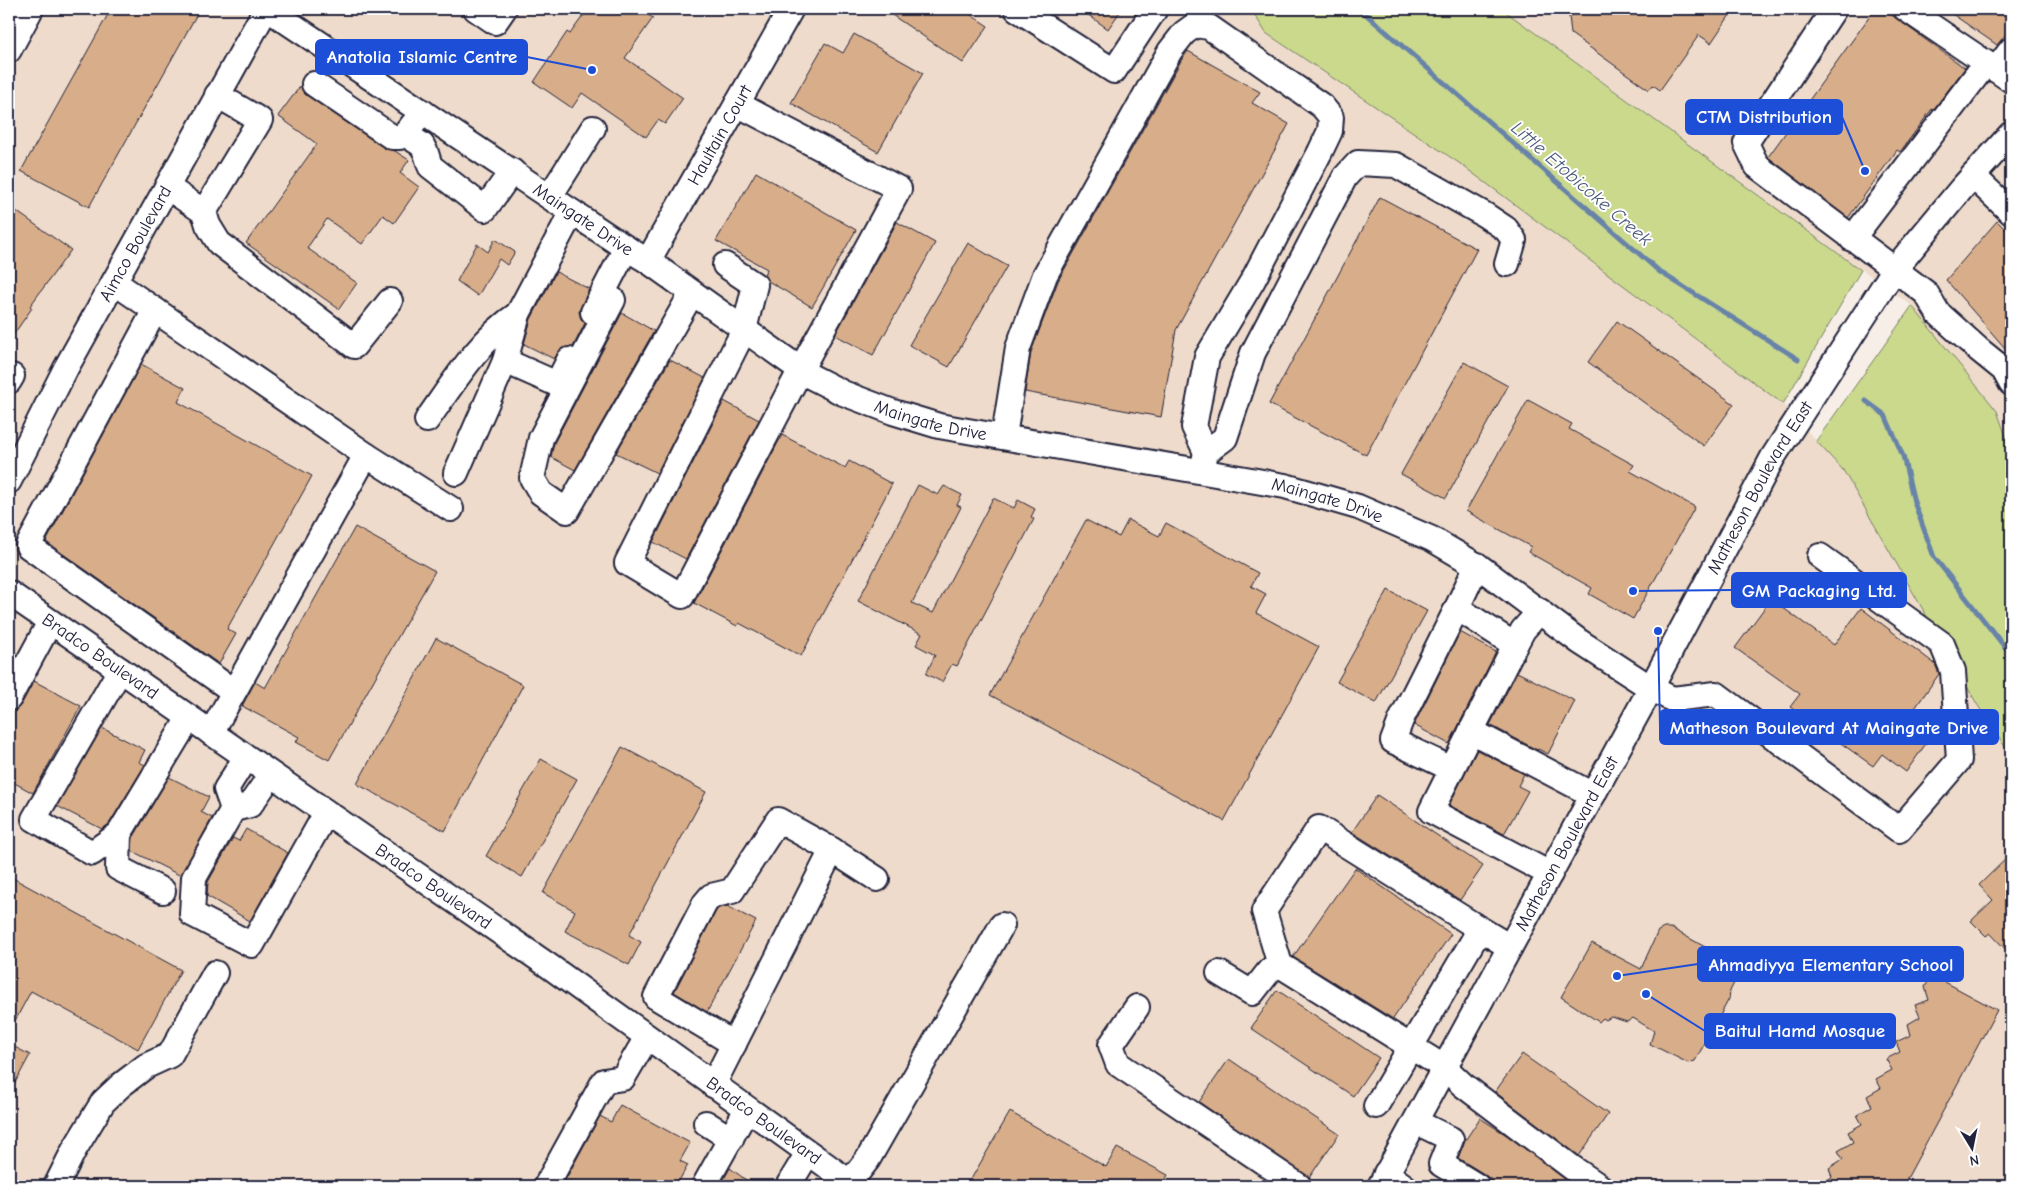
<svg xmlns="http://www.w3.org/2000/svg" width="2020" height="1195" viewBox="0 0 2020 1195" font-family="'Comic Neue',sans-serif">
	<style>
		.built { fill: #eedbcb }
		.green { fill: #cbd98d; stroke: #767e64 }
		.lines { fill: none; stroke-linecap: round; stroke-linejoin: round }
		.stream { stroke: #6883a8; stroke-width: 5 }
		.building { fill: #d8ad89; stroke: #22223b }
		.minor-casing { stroke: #22223b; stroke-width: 28 }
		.minor { stroke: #fff; stroke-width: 24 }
		.labels { text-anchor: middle; stroke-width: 4; stroke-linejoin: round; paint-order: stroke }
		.street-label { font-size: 18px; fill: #22223b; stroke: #fff }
		.water-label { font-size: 19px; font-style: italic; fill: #4b5a7b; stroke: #fff }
		.leader { fill: none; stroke: #1d4ed8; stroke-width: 2 }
		.callout-dot { fill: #1d4ed8; stroke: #fff; stroke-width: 2 }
		.callout { fill: #1d4ed8; stroke: #1d4ed8; stroke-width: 2 }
		.callout-label { font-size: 19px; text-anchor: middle; font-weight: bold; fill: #fff }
	</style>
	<rect width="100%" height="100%" fill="#f7efe7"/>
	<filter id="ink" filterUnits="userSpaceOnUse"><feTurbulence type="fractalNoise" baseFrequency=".02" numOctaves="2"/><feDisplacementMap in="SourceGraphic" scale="10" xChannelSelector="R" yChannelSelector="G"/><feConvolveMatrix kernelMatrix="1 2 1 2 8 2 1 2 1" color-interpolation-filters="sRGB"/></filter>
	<g filter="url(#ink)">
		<!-- built -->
		<path class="built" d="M9,9h1242l15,24 193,130 324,241 60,66 134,234 34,52v430h-2002z
			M1502,9h509v442l-14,-40 -85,-105z"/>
		<!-- green -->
		<path class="green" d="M1251,9h251l359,261 -78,134 -324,-241 -193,-130z
			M1912,306l85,105 14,40v305l-34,-52 -134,-234 -27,-29z"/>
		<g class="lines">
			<!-- stream -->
			<path class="stream" d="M1360,9l300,263 138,87
				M1866,401l19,14 18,41 11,46 20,55 77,98"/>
		</g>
		<!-- building -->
		<path class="building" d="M111,9h76l10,5 -108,193 -68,-36z
			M588,9h51l14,9 -28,40 58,40 -18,26 -7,-4 -12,17 -64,-44 -10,15 -38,-26 33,-50 3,2z
			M883,9h79l26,17 -25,37z
			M1080,9h42l-14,20z
			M1594,9h140l-23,34 -12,-8 -39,55 -7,-5 -4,5 -78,-56 -2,-18z
			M1875,9h8l82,59 -32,42 -1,-1 -32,43 -3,-2 -49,68 -80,-61z
			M1945,9h66v19l-14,17z
			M854,34l69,39 -45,79 -87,-49 34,-60 18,10z
			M1188,51l72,41 -8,11 37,21 -113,206 -15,87 -136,-25 6,-40 27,-71 124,-222z
			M301,85l1,5 4,5 78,53 11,3 14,9 -9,13 19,14 -25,36 -11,-8 -21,29 -35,-25 -20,29 50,35 -18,26 -93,-66 71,-99 -39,-28z
			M756,172l100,58 -44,77 -44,-26 -4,-6 3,-6 -51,-28z
			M1380,197l97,52 -111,206 -97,-51z
			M9,206l62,44 -41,56 2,2 -23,33z
			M1997,221l14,14v120l-65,-75z
			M897,222l38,21 -62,112 -38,-20z
			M495,239l20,13 -8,13 -8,-6 -21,37 -21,-15 20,-37 11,8z
			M968,243l39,23 -58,101 -40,-22z
			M556,272l33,17 -10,23 2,7 4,4 -12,24 -11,1 -8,11 -30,-15 7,-25z
			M622,313l32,18 -79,139 -24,-13 3,-14z
			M1617,321l117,83 -30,42 -116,-84z
			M670,360l35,18 -48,95 -41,-20z
			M1464,362l44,24 -62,112 -45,-24z
			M141,364l44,24 -7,14 134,74 -85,153 9,5 -17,30 -173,-122z
			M1528,400l44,24 -3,5 65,36 -4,6 65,36 -62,112 -44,-25 3,-6 -64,-36 3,-5 -65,-36z
			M724,401l35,19 -73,139 -33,-17z
			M782,435l63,33 4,-7 43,23 -91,172 -62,-33 -2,3 -43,-23z
			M918,485l20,10 6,-9 18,9 -5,10 4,2 -49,96 21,10 60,-115 21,10 4,-8 17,9 -4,8 3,2 -77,147 -5,-2 -10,18 -16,-8 9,-19 -19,-10 6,-11 -64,-33z
			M1086,520l33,17 9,-17 31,16 7,-13 92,50 -7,13 15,8 -10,19 63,34 -95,174 -234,-126z
			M355,527l80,44 -106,189 -33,-18 3,-5 -57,-31 13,-24 10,6z
			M1388,590l39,21 -51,92 -39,-21z
			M1771,599l63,46 27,-37 74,56 4,10 -31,44 24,17 -26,37 -24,-18 -9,12 -83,-59 10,-13 -65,-46z
			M1460,632l36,20 -47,92 -35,-19z
			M436,638l87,47 -78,146 -88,-47z
			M1517,672l58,29 -27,53 -10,-5 -1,1 -47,-25z
			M34,681l47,25 -48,87 -24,-13v-68l7,-2 5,-5z
			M102,728l43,22 -6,12 6,3 -36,59 -7,5 -45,-23z
			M622,747l84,45 -77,143 12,7 -12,23 -64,-34 10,-20 -32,-18z
			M1477,750l47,24 -6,12 10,5 -24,43 -55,-29z
			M541,759l36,20 -55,98 -36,-21z
			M169,777l40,20 -8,15 11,6 -31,58 -49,-25 1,-13z
			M1377,795l106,71 -23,34 -108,-68z
			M246,829l42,24 -38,68 -43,-25 1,-14 25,-44 6,3z
			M2011,854v101l-21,-22 -4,3 -15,-15 22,-21 -14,-15z
			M1355,868l96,66 -58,85 -100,-62z
			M9,876l172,94 -43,79 -107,-58 -22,41z
			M727,906l29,15 -49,91 -33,-20 42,-81 3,-3z
			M1664,928h7l52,29 4,5 -4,9 13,8 -6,12 -1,8 -34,62 -7,2 -38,-19 4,-13 -21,-13 -6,4 -16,-5 -5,3 -3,-2 -4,4 -38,-25 31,-54 49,26 17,-38z
			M1932,975l65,35 -94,176h-86l15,-9 -3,-9 14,-9 -5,-8 15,-9 -5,-10 14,-8 -5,-9 15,-9 -5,-10 14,-8 -5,-9 16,-9 -6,-11 14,-7 -4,-10 15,-7 -3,-11 12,-7 -5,-12 14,-5 -4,-13z
			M1277,990l102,68 -26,38 -102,-68z
			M9,1044l21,11 -21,39z
			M1522,1054l86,60 -29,42 -84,-64z
			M1229,1059l110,75 -30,44 -110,-76z
			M620,1105l70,38 -10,18 8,4 -12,21h-114l38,-70 11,6z
			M1010,1112l96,55 11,-19 51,27 -6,11h-195z
			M1480,1118l28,18 67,50h-76l-15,-12 -26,-16 6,-16z
			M730,1168l24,18h-34z"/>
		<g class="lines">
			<!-- minor casing -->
			<g class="minor-casing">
				<g id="minor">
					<path id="s1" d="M268,9l358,239 22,13 160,114 35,18 50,19 46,14 346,60 73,21 74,32 49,29 99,74 71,46 21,11 44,-5 183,136 60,-70 -6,-89 -11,-27 -122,-88"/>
					<path d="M476,9l19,13 9,-13"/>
					<path d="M1017,9l97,62 41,-62"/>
					<path d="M1834,9l-88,134 11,23 169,127 12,20 40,36 26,21 7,13"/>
					<path d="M1906,9l105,71"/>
					<path d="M9,50l22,-41"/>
					<path d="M1996,70l15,-20"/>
					<path d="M314,84l78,53h8l5,-3"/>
					<path d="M423,112l-18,22 17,11 4,8 4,13 55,43 27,-38"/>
					<path d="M1973,176l38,36"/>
					<path d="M167,187l37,25 56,-92 -43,-25"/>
					<path d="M550,196l43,-68"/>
					<path d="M204,212l4,13 11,18 135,103 36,-45"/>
					<path d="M1852,239l134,-176"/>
					<path id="s2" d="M648,261l143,-252"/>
					<path d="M725,265l30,20 -11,45 -117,233 55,33 119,-227 98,-180 -162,-85"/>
					<path d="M114,282l252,173"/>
					<path d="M613,300l-72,138 -9,40 9,15 26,18 125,-218"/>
					<path d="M155,310l-127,236 205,145"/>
					<path d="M593,312l33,-64"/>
					<path d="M505,361l52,23 12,-24"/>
					<path d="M9,381l3,-5"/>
					<path d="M427,420c27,-38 52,-80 91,-106"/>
					<path d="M1004,436l14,-88 27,-73 125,-224 14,-18 11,-8 14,2 113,79 9,11 -1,14 -10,21 -67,128 -46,77 -13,70 12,25"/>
					<path d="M1203,467l3,-15 19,-14 28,-85 92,-176 13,-14 38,2 89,50 21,14 8,11 -7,24"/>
					<path d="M456,473l49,-112 13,-47 54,-102"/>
					<path id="s3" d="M9,481l57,-113 200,-359"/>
					<path d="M1477,565l-20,43 58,37 8,-15 17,-19"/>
					<path id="s4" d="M9,593l540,373 306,220"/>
					<path d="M1457,608l-56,112 -8,21 59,28 63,-124"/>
					<path d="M9,698l41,-76"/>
					<path d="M1471,731l122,64"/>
					<path d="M211,733l155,-278 85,54"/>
					<path d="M246,757l-20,32 7,20 17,-4 21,-30"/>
					<path d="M1452,769l-21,42 119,63"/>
					<path d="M233,809l-39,69 -2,36 60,31 74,-132"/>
					<path d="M119,834l-27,19 -58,-34 86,-149"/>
					<path d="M163,891l-45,-23 1,-34 70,-116"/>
					<path d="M1480,929l-161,-101 -55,83 16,54 165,103 18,17 111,84 25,17"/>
					<path d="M1219,973l33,20 18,-23 10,-5"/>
					<path d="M1137,1007l-26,38 7,19 181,122"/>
					<path d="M734,1044l-78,-47 49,-94 6,-7 21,-5 46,-71 54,30"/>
					<path d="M713,1085l119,-235 45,29"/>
					<path d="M1376,1106l104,-177 30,18"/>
					<path d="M1416,1122l35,17 -10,25 36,22"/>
					<path d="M706,1123l25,16"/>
					<path d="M1386,1173l18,13"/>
					<path d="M850,1182l18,-23 134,-234"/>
					<path d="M56,1186l18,-36 29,-48 18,-17 25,-19 24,-11 45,-82"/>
					<path d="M546,1186l58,-105 19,-3 24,-41"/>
					<path d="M704,1186l43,-77"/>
					<path d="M788,1186l20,-33"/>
					<path id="s5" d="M1380,1186l271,-498 122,-231 121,-187 68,-82 49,-54"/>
				</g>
			</g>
			<!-- minor -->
			<use href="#minor" class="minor"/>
		</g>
	</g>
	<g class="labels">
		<!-- street labels -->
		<g class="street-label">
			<text dy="6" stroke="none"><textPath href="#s2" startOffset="145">Haultain Court</textPath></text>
			<text dy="6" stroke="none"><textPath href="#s1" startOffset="379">Maingate Drive</textPath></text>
			<text dy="6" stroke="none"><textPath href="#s3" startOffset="269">Aimco Boulevard</textPath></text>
			<text dy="6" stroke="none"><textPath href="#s1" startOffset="784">Maingate Drive</textPath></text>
			<text dy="6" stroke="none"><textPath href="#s5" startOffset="795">Matheson Boulevard East</textPath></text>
			<text dy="6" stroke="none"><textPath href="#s1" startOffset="1189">Maingate Drive</textPath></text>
			<text dy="6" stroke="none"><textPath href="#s4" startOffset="111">Bradco Boulevard</textPath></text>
			<text dy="6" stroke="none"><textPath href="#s5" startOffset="390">Matheson Boulevard East</textPath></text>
			<text dy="6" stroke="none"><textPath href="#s4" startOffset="516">Bradco Boulevard</textPath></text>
			<text dy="6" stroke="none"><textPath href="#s4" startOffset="921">Bradco Boulevard</textPath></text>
		</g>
		<!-- water labels -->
		<g class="water-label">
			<text transform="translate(1582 183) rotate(41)" y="7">Little Etobicoke Creek</text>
		</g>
	</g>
	<!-- callouts -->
	<path class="leader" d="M592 70L527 57M1865 171L1842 117M1633 591L1732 590M1658 631L1660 727M1617 976L1698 964M1646 994L1705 1031"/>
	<g class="callout-dot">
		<circle cx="592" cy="70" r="5"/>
		<circle cx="1865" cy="171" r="5"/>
		<circle cx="1633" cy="591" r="5"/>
		<circle cx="1658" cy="631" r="5"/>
		<circle cx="1617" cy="976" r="5"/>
		<circle cx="1646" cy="994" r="5"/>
	</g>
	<g class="callout">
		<rect x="316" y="40" width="211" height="34" rx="5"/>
		<rect x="1686" y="100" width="156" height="34" rx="5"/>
		<rect x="1732" y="573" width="174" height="34" rx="5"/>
		<rect x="1660" y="710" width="338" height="34" rx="5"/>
		<rect x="1698" y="947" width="265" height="34" rx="5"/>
		<rect x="1705" y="1014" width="190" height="34" rx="5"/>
	</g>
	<g class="callout-label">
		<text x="422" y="63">Anatolia Islamic Centre</text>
		<text x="1764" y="123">CTM Distribution</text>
		<text x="1819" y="597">GM Packaging Ltd.</text>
		<text x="1829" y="734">Matheson Boulevard At Maingate Drive</text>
		<text x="1831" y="971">Ahmadiyya Elementary School</text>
		<text x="1800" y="1037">Baitul Hamd Mosque</text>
	</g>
	<!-- margin -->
	<rect width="2020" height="1195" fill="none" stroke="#fff" stroke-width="30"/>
	<rect x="15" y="15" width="1990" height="1165" fill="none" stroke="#22223b" stroke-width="2" filter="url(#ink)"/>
	<!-- north arrow -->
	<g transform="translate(1972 1148) rotate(170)" stroke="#ffffff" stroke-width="4" paint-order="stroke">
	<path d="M0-4L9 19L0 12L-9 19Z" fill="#22223b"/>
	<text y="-8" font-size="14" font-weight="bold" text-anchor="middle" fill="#22223b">N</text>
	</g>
</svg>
